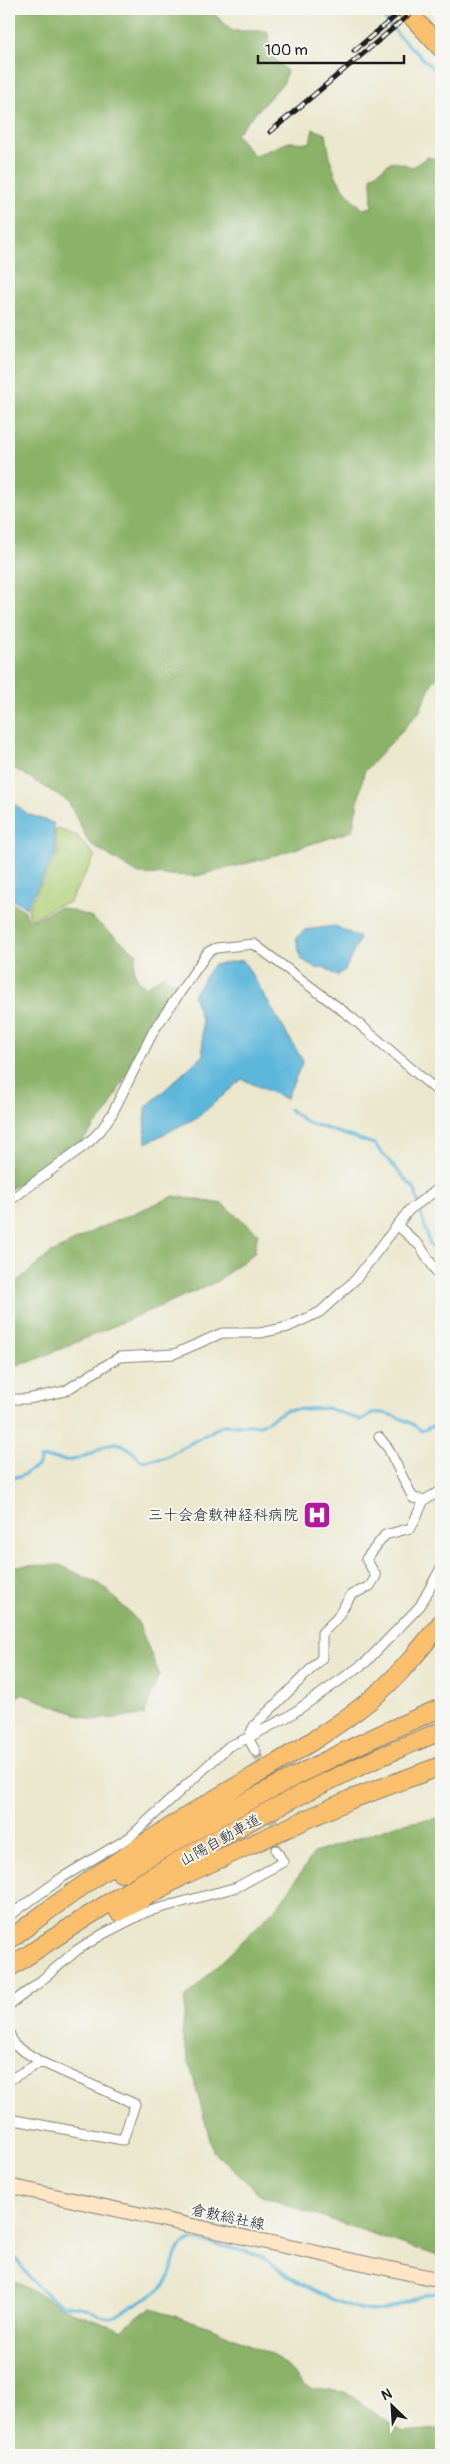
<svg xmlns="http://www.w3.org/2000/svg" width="450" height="2464" viewBox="0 0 450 2464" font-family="Pangolin,'Klee One',sans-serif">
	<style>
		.green { fill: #afcf77; stroke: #66764a }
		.forest { fill: #8bb268; stroke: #546742 }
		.water { fill: #5cb6da; stroke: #3c697b }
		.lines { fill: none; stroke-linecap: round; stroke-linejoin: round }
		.stream { stroke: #5cb6da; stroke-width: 3 }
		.street-tunnel { stroke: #c2beaa; stroke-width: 9; stroke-dasharray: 9 4.5; stroke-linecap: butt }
		.street-casing { stroke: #848274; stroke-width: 11 }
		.secondary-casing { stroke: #848274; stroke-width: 16 }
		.highway-casing { stroke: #848274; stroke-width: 20 }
		.street { stroke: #fff; stroke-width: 9 }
		.secondary { stroke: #fde5c5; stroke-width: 14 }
		.highway { stroke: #f9bf6d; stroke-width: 18 }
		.rail-casing { stroke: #1c1c1c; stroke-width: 5 }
		.rail { stroke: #f6f6f2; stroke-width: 3; stroke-dasharray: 9; stroke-linecap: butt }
		.labels { text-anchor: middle; stroke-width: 4; stroke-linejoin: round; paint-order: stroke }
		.poi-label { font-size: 15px; fill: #1c1c1c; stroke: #f6f6f2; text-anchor: end }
		.street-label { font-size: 15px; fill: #1c1c1c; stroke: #f6f6f2 }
	</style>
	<rect width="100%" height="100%" fill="#f6f6f2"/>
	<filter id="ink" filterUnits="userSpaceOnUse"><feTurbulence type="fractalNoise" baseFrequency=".02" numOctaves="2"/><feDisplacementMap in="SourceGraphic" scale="10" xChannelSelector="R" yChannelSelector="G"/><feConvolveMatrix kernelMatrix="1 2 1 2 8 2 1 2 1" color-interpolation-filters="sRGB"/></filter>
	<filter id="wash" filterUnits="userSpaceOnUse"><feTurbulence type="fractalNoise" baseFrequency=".0096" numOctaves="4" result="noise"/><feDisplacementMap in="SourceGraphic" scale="20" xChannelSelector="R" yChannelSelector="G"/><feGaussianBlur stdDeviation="1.12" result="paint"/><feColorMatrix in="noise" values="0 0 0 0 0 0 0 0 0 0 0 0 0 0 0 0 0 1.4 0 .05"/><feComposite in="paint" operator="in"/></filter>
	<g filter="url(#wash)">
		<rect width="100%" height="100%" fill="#ebe7cd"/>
		<!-- green -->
		<path class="green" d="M55,828l22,8 18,20 -26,47 -12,2 -27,15 -2,-12 30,-55z"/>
		<!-- forest -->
		<path class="forest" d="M9,9h200l23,22h35l7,28 13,12 -3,11 -48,52 18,22 35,-14 21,1 3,-14 13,5c6,39 8,47 37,75l9,-2 -1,-30 21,-16 21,6 14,-10 14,3v514l-9,9 -13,29 -55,60 -12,59 -92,29 -64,16 -57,-2 -50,-31 -21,-42 -59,-36z
			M9,901l16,10 4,11 30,-15 30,9 48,38c-5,16 -4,22 9,33l18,-12 15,10 -29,43 -43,84 -25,29 -73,49z
			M174,1196l48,8 36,29 -4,20 -38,29 -186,80 -21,5v-79l41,-34 47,-25z
			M60,1565l41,20 36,35 22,54 -15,41 -52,5 -70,-26 -13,7v-135z
			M441,1818v439l-179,-61 -49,-45 -31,-116 4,-38 93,-92 35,-52 85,-29z
			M9,2278l65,35 48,17 16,-15 14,-6 58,18 58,26 12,7 23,24 9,5 33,3 57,40 39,-3v26h-432z"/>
		<!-- water -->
		<path class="water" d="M9,800l19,14 25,9 3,30 -30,55 -17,-11z
			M335,926l25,12 -15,32 -8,6 -13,-9 -6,2 -17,-10 -5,-21 9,-8z
			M243,960l60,101 -17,38 -44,-20 -44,38 -52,26 -1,-35 58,-53 -1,-33 -9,-27 20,-30z"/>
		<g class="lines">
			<!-- stream -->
			<path class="stream" d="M376,9l24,28 41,39
				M289,1109l17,13 68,22 41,46 14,52 12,18
				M9,1477h11l19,-12 1,-6c12,-4 21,3 32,1 32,-5 39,-36 69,1l23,-3 59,-33h38l25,-15 41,-2 34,12c4,-2 9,-6 13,-7 13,-2 40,9 47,18l20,-8
				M9,2248c14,21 29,45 53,56 8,3 18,2 26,5 9,4 14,10 25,9 13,-10 44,-24 52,-34 14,-18 2,-34 27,-44 19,4 51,9 67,16 12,6 21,15 32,22 22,13 48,27 74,32 27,6 58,-22 76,-16"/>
		</g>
	</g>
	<g filter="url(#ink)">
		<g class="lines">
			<!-- street-tunnel -->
			<path class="street-tunnel" d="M256,1752l10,21
				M270,1788l6,62"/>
			<!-- street casing -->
			<g class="street-casing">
				<path id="street" d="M9,1201l79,-58 13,-13 11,-16 42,-84 54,-78 8,-4 38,-4 97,73 90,77
					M397,1225l23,21 21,33
					M9,1399h19l37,-8 54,-34 55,-3 48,-21h38l28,-6 32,-15 36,-33 53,-69 32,-23
					M379,1437l9,11 25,50 11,2 17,-9
					M248,1738l6,-12 68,-68v-25l15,-15 14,-23 19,-9 6,-10 -10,-17 19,-24 26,-7 13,-28
					M248,1738l8,14
					M9,1916l54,-39 67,-40 99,-91 19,-8 41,-22 77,-54 54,-56 21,-38
					M9,2005l27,-20 41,-35 26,-16 43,-22 91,-25 46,-25 -7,-12
					M9,2032l5,13 27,17
					M9,2080l32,-18 94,42 -12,36 -114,-21"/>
			</g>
			<!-- secondary casing -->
			<g class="secondary-casing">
				<path id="secondary" d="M9,2186l432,94"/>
			</g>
			<!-- highway casing -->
			<g class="highway-casing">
				<path id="highway" d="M405,9l36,39
					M121,1873c103,-61 209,-119 320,-165
					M119,1912l65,-37 165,-75 92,-34
					M9,1940c57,-44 116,-85 177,-123 61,-39 127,-71 183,-116 28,-23 50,-50 72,-78
					M9,1968c135,-92 281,-176 432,-237"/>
			</g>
			<!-- street -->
			<use href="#street" class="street"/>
			<!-- secondary -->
			<use href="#secondary" class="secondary"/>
			<!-- highway -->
			<use href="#highway" class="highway"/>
			<!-- rail casing -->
			<g class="rail-casing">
				<path id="rail" d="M354,51l50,-42
					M270,132l146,-123"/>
			</g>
			<!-- rail -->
			<use href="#rail" class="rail"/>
		</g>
	</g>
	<!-- icons -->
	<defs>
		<g id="hospital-square" transform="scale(1.4375)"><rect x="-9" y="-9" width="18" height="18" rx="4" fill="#b5179e" stroke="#f6f6f2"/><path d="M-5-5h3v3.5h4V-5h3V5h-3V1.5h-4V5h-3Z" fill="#fff"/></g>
	</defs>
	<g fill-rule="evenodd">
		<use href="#hospital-square" x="317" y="1515"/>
	</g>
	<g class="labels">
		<!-- poi labels -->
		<g class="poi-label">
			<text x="298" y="1520">三十会倉敷神経科病院</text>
		</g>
		<!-- street labels -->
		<g class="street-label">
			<text transform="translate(220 1840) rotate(-29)" y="5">山陽自動車道</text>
			<text transform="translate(228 2217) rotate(12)" y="5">倉敷総社線</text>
		</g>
	</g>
	<!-- margin -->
	<rect width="450" height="2464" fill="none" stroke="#f6f6f2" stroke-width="30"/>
	<!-- north arrow -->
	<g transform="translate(392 2406) rotate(335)" stroke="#f6f6f2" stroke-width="4" paint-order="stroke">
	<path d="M0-4L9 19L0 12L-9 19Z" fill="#1c1c1c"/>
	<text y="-8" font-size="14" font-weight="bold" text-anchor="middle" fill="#1c1c1c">N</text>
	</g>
	<!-- scale -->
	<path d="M258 55v8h146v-8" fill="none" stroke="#1c1c1c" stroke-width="2.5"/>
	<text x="265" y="55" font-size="15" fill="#1c1c1c" stroke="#f6f6f2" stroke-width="4" paint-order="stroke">100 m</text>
</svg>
